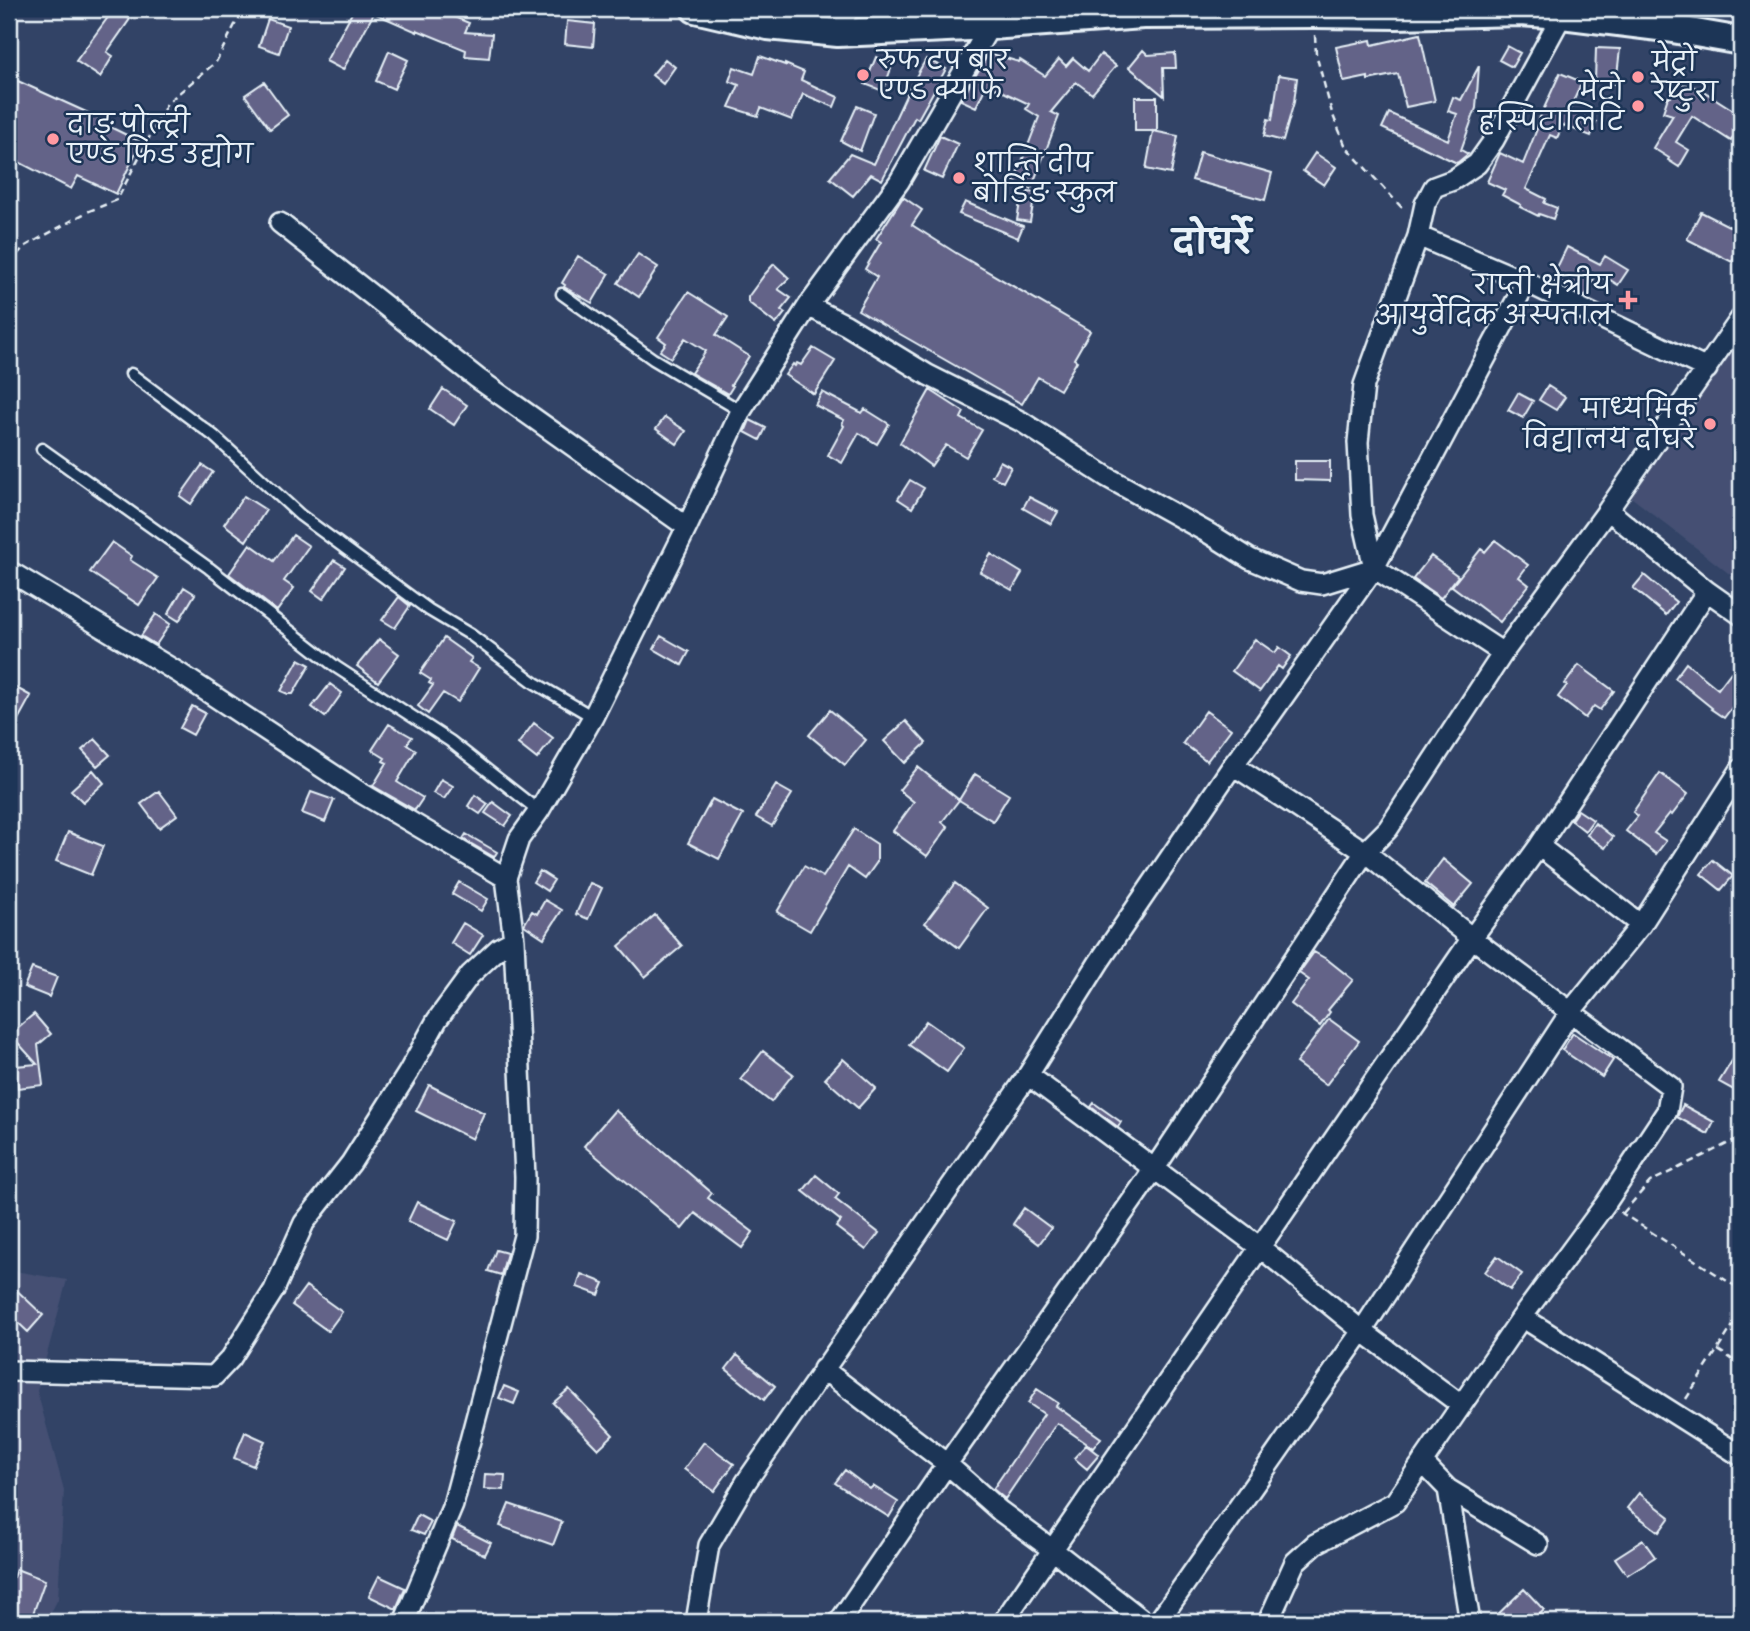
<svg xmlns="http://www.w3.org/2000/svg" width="1750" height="1631" viewBox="0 0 1750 1631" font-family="Itim,'Playpen Sans Deva',sans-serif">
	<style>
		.built { fill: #445073 }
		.building { fill: #646488; stroke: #e8f1f8; stroke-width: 2 }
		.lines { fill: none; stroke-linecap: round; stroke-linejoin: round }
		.lane-casing { stroke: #e8f1f8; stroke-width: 15 }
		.street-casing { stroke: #e8f1f8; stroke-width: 24 }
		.secondary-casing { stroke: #e8f1f8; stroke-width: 32 }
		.path { stroke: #e8f1f8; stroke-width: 2.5; stroke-dasharray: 7 5; stroke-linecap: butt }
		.lane { stroke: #1d3557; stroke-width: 10 }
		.street { stroke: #1d3557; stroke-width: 19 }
		.secondary { stroke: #1d3557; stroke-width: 26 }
		.poi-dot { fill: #ff9aa2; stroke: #1d3557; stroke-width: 2.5 }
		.labels { text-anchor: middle; stroke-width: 5; stroke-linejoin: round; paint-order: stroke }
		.poi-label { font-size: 26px; fill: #e8f1f8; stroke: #1d3557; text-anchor: start }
		.district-label { font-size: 33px; font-weight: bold; fill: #e8f1f8; stroke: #1d3557 }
	</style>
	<rect width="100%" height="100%" fill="#324366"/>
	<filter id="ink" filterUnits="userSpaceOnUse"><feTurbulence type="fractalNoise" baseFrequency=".0143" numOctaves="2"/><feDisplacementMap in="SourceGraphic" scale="14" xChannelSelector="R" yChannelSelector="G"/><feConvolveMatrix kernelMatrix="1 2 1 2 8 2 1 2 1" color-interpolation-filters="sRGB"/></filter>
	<g filter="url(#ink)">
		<!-- built -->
		<path class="built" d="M1741,331v252l-110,-86 95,-147z
			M9,1270l58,10 -30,111 27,99 -6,109 -12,23h-37z"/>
		<!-- building -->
		<path class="building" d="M114,9l16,10 -23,33 6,4 -13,21 -24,-16z
			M354,9h81l34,14 -4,9 27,2 -3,24 -24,-2 1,-6 -49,-20v2l-43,-19 -31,57 -17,-9z
			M268,19l20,7 -9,27 -20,-7z
			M567,21l28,3 -2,23 -28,-3z
			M1420,34l15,67 -29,6 -8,-33 -30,6v-3l-24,5 -8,-35 35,-7 1,5z
			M1507,46l13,7 -8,14 -13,-7z
			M1596,48l24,1 -4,35 -21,-3z
			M1143,50l5,5 27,-2 1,15h-13l1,28 -35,-29z
			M389,51l19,9 -14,29 -18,-8z
			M989,53l30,9 1,-2 25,16 14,-17 7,7 7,-8 15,13 13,-17 15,12 -24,28 -16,-12 -25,30 8,4 -28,73 -17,-7 25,-65 -13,-8 3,-5 -34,-16 -1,2 -8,-4 -10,21 -15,-7z
			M760,56l25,9v-1l19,8 -3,8 37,17 -4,10 -31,-13 -11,26 -31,-12 -3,8 -29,-9 10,-22 -10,-4 5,-14 20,7z
			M876,57l17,6 -10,28 -18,-7z
			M665,59l10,8 -12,17 -11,-9z
			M926,59l20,10 -28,50 -3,-2 -33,63 -11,-6 -18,22 -23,-18 20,-24 24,10 35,-75z
			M1479,66l-3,42 -15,42 7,4 -11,9 -75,-35 7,-15 59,27 9,-26 -9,-3 5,-14 8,3z
			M1560,73l22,9 -13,29 27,11 -5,14 -28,-11 -6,13 -7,-3 -24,54 20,10 -2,4 13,5 -4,11 -14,-5 -1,2 -18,-9 1,-2 -19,-10 3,-5 -18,-8 13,-29 23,11 14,-35 -2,-1z
			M1279,75l18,3 -3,24 -11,39 -19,-5 4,-17 4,1z
			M9,77l97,44 -2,3 37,18 -25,52 -38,-18 -7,13 -62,-32z
			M1676,81l24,8 41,26v9l-10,17 -39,-25 -16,26 13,8 -10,17 -11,-7 1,-2 -16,-10 20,-33 -10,-3 5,-15h3z
			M264,82l24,33 -18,14 -25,-34z
			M1135,97h22v34h-22z
			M857,106l17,7 -14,38 -19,-10z
			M1153,131l25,5 -7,38 -25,-5z
			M940,136l18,8 -16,35 -18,-8z
			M1200,152l72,21 -7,27 -73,-20z
			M1315,153l21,14 -12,18 -21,-14z
			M1022,191l13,2 -5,29 -13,-2z
			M903,197l19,13 -10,15 44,28 134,78 -16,28 3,2 -17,29 -22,-13 -16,27 -164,-94 19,-33 -12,-8 16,-27 -5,-3z
			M965,202l58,24 -5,12 -59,-24z
			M1701,212l40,20v12l-9,18 -45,-23z
			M1567,247l33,17 5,-8 23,14 -10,15 -11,-7 -1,2 -10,-6 -11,23 -34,-17z
			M638,254l20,13 -19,30 -21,-14z
			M578,256l31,18 -17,29 -28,-16 1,-2 -3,-2z
			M774,264l15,14 -11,11 13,9 -10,12 4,3 -9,11 -28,-22v-5l17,-23z
			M688,292l40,25 -12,18 33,21 -18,29 2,1 -5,8 -37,-21 15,-22 -21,-13 -14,20 -11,-7 6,-8 -8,-6z
			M813,348l22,13 -21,33 -29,-19 8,-11 2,2 2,-3 4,2z
			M1548,386l17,11 -9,13 -17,-10z
			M443,389l24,16 -13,20 -24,-16z
			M930,390l34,22 -3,6 21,12 -16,27 -20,-12 -15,21 -31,-23z
			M822,392l40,21 3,-4 24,15 -12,20 -18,-11 -17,30 -14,-8 16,-29 -2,-2 2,-4 -29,-15z
			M1518,393l15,8 -10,17 -15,-8z
			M665,417l21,14 -9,13 -21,-15z
			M750,420l16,8 -6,12 -15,-8z
			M1000,461l11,6 -8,15 -11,-6z
			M1295,461h35v20l-35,-1z
			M202,465l11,7 -22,32 -11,-8z
			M910,480l14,8 -12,20 -14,-9z
			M244,496l22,14 -20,31 -22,-17z
			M1029,497l29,15 -7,12 -28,-16z
			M293,535l16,11 -25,35 10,7 -17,23 -48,-37 21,-30 24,17z
			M1495,540l33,25 -9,12 10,8 -29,37 -48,-36 29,-37 4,3z
			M112,542l20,14 -2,4 28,18 -19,27 -49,-33z
			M991,554l31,19 -10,17 -32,-18z
			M1431,556l27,20 -17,22 -28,-19z
			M334,560l11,7 -22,32 -11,-8z
			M1644,575l32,27 -10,13 -33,-27z
			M184,587l11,7 -16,27 -11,-7z
			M399,597l11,9 -15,22 -13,-8z
			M156,614l14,10 -14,21 -15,-9z
			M661,636l28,16 -7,13 -28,-16z
			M444,638l28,20 -3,4 10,6 -21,34 -15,-9 -15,21 -10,-8 15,-21 -4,-2 2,-3 -11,-7z
			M379,639l20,15 -21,28 -21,-16z
			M1255,639l20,14 4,-6 12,9 -9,13 -4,-3 -18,25 -28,-20z
			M299,659l11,6 -17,29h-5l-7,-3z
			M1686,663l32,26 13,-17 10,7v27l-5,-4 -12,16 -13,-9 1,-1 -37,-30z
			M1579,665l35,26 -14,19 -6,-4 -9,12 -27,-21 9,-12 -2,-1z
			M9,684l22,12 -22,40z
			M330,684l12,9 -17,24 -13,-10z
			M192,706l13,7 -12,22 -13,-7z
			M830,710l36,30 -21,25 -36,-30z
			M1206,711l25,18 -24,32 -24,-18z
			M906,721l20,22 -21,20 -21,-22z
			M534,723l19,15 -16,21 -19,-15z
			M389,724l23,13 -5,7 9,6 -19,32 26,16 -8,12 -42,-24 14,-23 -4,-2 2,-3 -13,-8z
			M95,739l15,16 -13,11 -15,-16z
			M918,767l41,33 -17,22 6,5 -21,29 -34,-25 21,-29 -15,-12z
			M93,770l11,13 -21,19 -12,-12z
			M1660,773l28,21 -16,21 -2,-2 -16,20 12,8 -10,13 -30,-23 12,-15 -5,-4z
			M975,774l34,21 -16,26 -34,-21z
			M441,779l12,7 -9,13 -11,-6z
			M776,785l16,9 -20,32 -16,-9z
			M159,791l18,24 -18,13 -18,-24z
			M311,792l23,8 -9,22 -23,-9z
			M475,795l13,9 -8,10 -12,-8z
			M712,799l31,16 -24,44 -31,-16z
			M493,802l19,14 -7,10 -20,-13z
			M1578,810l15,10 -8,11 -14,-11z
			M1595,823l18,14 -8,11 -18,-13z
			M854,829l23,15v18l-12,17 -17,-12 -38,64 -33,-19 27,-46 19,11z
			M68,832l35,14 -12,29 -35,-14z
			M466,834l31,18 -3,5 -31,-18z
			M1443,859l30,25 -19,23 -29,-24z
			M1713,860l20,16 -12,14 -20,-16z
			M540,871l14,9 -7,11 -14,-9z
			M459,882l29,17 -7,12 -29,-17z
			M590,883l12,5 -14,31 -12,-5z
			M955,883l33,25 -29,40 -34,-25z
			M545,900l17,10 -18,28 -20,-13 8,-14 5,3z
			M655,915l27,31 -37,31 -26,-31z
			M463,923l20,12 -13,20 -19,-12z
			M1314,952l14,8 25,20 -25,30 2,2 -10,14 -29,-22 18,-24 -10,-7z
			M32,968l25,9 -8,20 -25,-10z
			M34,1014l17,20 -13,11 5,40 -25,3 -2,-22 21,-2 -27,-30z
			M1329,1019l30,22 -33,44 -30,-22z
			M926,1021l38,27 -17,24 -38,-27z
			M1573,1033l40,27 -11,17 -40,-27z
			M1741,1046v48l-22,-12z
			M763,1051l30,23 -22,28 -30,-23z
			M843,1059l33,29 -18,20 -33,-29z
			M429,1085l55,28 -12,26 -56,-28z
			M1094,1103l27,19 -3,5 -27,-20z
			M1683,1105l31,17 -6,12 -31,-17z
			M615,1110l97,83 -4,5 45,34 -11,16 -47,-35 -13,16 -98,-83z
			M816,1175l23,19 -4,5 44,34 -13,17 -30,-23 5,-6 -38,-30z
			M417,1202l40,19 -9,19 -40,-19z
			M1024,1208l27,20 -12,16 -26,-20z
			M496,1250l11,3 -6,22 -13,-4z
			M1497,1256l25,18 -12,16 -25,-18z
			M581,1274l23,9 -5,12 -22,-8z
			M9,1283l34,32 -15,17 -19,-18z
			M306,1286l36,26 -14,19 -36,-26z
			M737,1355l38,31 -11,14 -38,-31z
			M504,1386l15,6 -5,12 -15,-6z
			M569,1389l44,46 -15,14 -45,-46z
			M1037,1389l21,14 -2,3 45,32 -8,10 -36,-25 -52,76 -12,-10 51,-75 -16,-11z
			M245,1432l20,9 -12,25 -19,-8z
			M704,1442l30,22 -20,27 -30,-22z
			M1086,1445l13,10 -12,14 -13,-11z
			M845,1470l25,19 3,-3 25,16 -9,15 -54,-34z
			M485,1474l20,1 -1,15 -20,-1z
			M1639,1493l31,24 -11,15 -32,-24z
			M509,1504l53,18 -9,23 -53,-19z
			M418,1515l13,7 -7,13 -13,-5z
			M457,1526l34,17 -6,12 -33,-16z
			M1643,1540l12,17 -28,18 -12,-17z
			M16,1569l29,11 -15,42h-21v-33z
			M379,1576l26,12 -9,21 -27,-13z
			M1524,1589l20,21 -12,12h-42z"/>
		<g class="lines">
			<!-- lane casing -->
			<g class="lane-casing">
				<path id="lane" d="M562,294l91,65 88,52
					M131,374l83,62 86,79 76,56 53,39 42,25 64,48 58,34
					M42,449l167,119 127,99 114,74 89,70"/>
			</g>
			<!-- street casing -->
			<g class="street-casing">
				<path id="street" d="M838,33l10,-24
					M280,223l197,155 210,149
					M1418,236l108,46 181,87
					M808,306l38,19 82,50 94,47 85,55 103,57 40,25 51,22 21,3 52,-16 129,85
					M1608,510l99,81 34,24
					M1374,568l-12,-53 -4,-73 6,-57 54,-149 7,-32 9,-17 19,-7 24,-16 17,-24 68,-125
					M9,571l170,102 179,118 148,87
					M1233,765l132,87 107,86 199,149 -4,24 -61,92 -84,114 -127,185 -80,42 -20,18 -27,60
					M1539,846l102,79
					M1028,1075l233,173 101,83 99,74
					M1522,1317l219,139
					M823,1369l124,95 53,47 53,39 92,72
					M9,1371l205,5 17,-18 43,-68 30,-67 47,-60 57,-90 29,-53 33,-45 29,-27 15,-8
					M1422,1462l26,27 22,133
					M1448,1489l90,55
					M404,1622l49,-117 71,-269 1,-59 -11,-237 -8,-62 13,-39 20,-28 54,-94 94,-190 54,-116 67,-105 91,-124 91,-156
					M696,1622l13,-77 37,-63 282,-407 71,-113 134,-197 32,-42 109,-155 152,-286
					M839,1622l108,-158 208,-296 210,-316 23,-23 115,-176 105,-143 133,-192
					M1003,1622l469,-684 67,-92 168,-255
					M1158,1622l204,-291 209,-320 70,-86 100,-156"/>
			</g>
			<!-- secondary casing -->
			<g class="secondary-casing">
				<path id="secondary" d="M695,9l73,17 70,7 152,-7 153,-11 171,-1 82,1 124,-3 42,3 105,13 74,13"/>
			</g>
			<!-- path -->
			<path class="path" d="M1315,35l1,19 16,59 14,34 58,63
				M9,264l15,-17 63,-35 30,-12 50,-97 49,-41 27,-53
				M1620,1212l121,78
				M1623,1213l27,-31 91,-45
				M1718,1350l23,15
				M1686,1399l55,-86"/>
			<!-- lane -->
			<use href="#lane" class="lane"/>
			<!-- street -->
			<use href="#street" class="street"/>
			<!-- secondary -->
			<use href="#secondary" class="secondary"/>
		</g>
	</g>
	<!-- markers -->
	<g class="poi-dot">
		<circle cx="863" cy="75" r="7"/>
		<circle cx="1638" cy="77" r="7"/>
		<circle cx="1638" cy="106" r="7"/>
		<circle cx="53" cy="139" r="7"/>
		<circle cx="959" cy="178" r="7"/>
		<path d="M1624.5 289.5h7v7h7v7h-7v7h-7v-7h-7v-7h7z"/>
		<circle cx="1710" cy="424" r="7"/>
	</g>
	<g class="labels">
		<!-- poi labels -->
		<g class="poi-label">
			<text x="877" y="69">रुफ टप बार<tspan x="877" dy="30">एण्ड क्याफे</tspan></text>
			<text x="1652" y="71">मेट्रो<tspan x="1652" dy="30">रेष्टुरा</tspan></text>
			<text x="1624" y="100" text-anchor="end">मेट्रो<tspan x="1624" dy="30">हस्पिटालिटि</tspan></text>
			<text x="67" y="133">दाङ् पोल्ट्री<tspan x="67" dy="30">एण्ड फिड उद्योग</tspan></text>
			<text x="973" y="172">शान्ति दीप<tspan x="973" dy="30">बोर्डिङ स्कुल</tspan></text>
			<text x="1612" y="294" text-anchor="end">राप्ती क्षेत्रीय<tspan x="1612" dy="30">आयुर्वेदिक अस्पताल</tspan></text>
			<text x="1696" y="418" text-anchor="end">माध्यमिक<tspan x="1696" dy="30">विद्यालय दोघरे</tspan></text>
		</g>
		<!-- district labels -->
		<g class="district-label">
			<text x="1212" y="253">दोघर्रे</text>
		</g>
	</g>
	<!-- margin -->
	<rect width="1750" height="1631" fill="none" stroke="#1d3557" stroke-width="35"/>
	<rect x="18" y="18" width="1715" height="1596" fill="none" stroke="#e8f1f8" stroke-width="2.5" filter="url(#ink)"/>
</svg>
